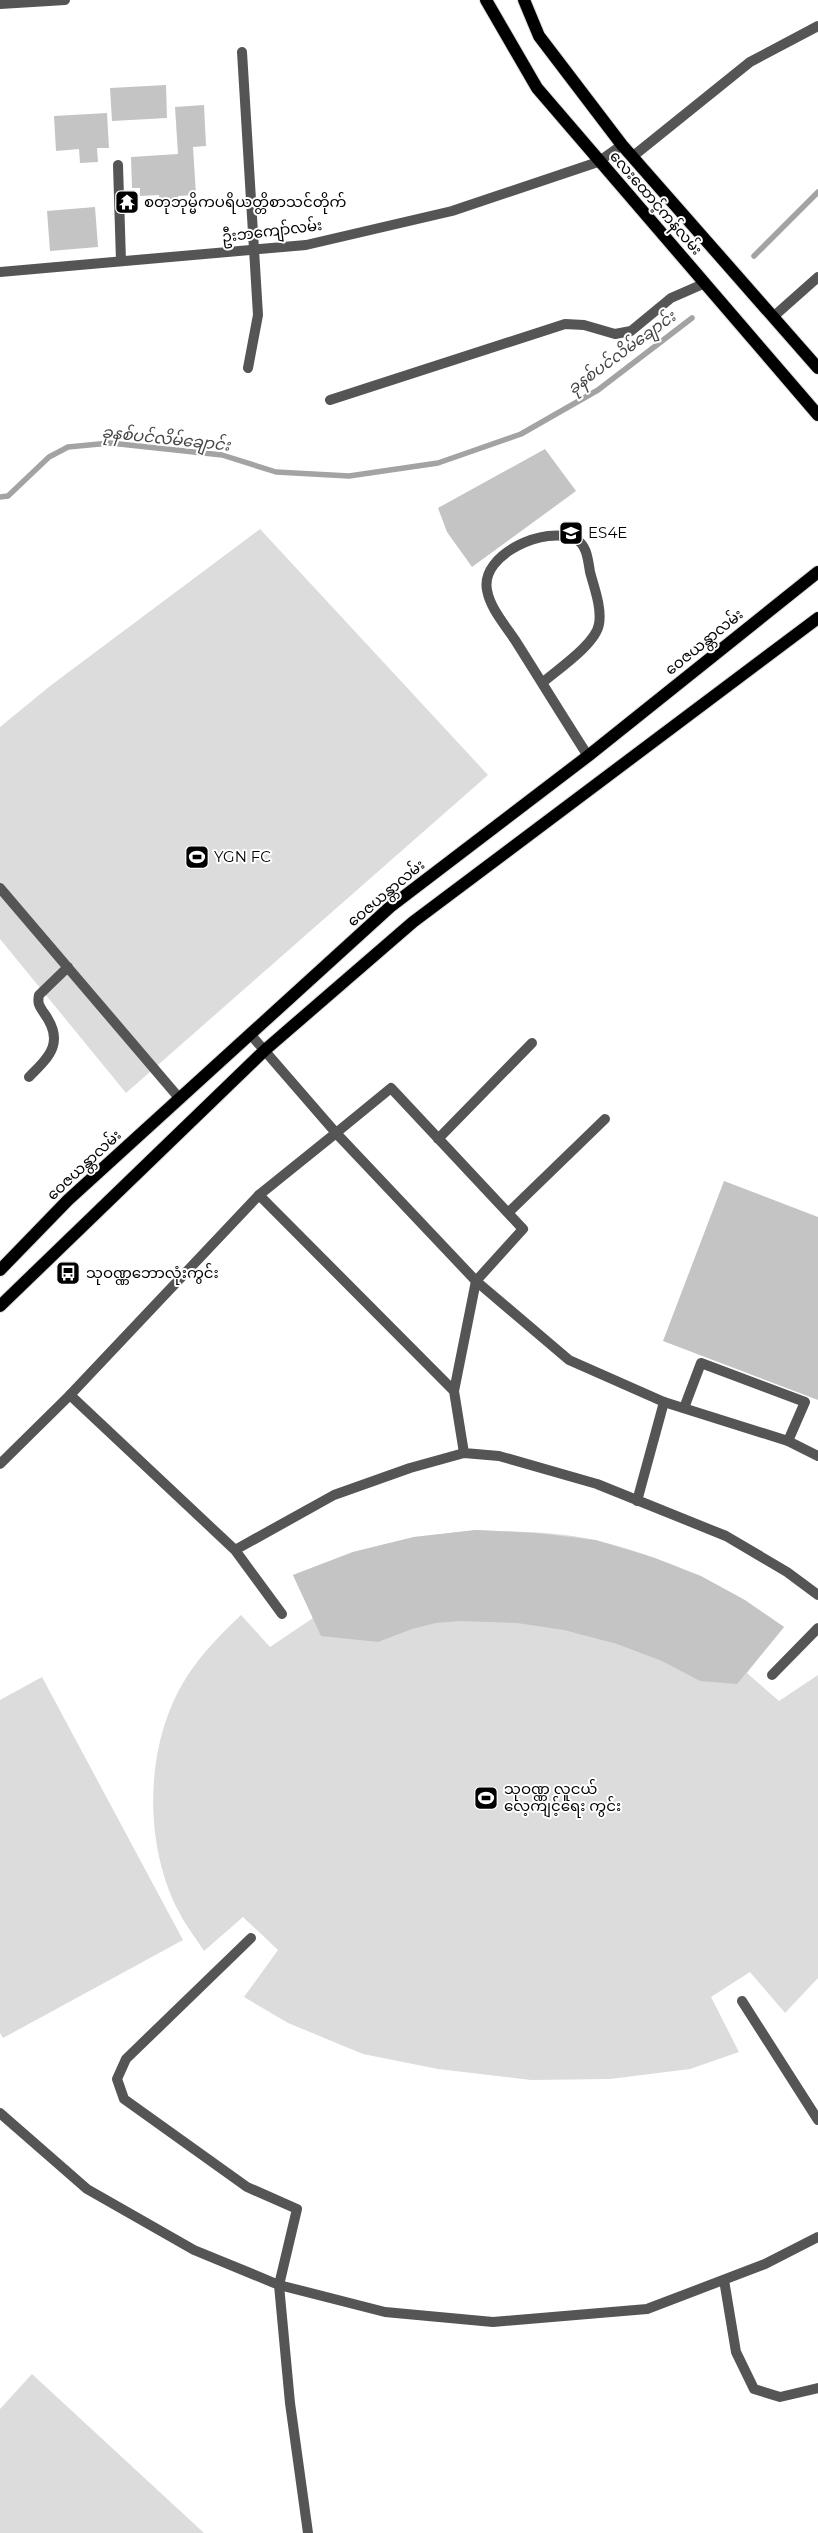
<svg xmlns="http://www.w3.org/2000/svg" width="818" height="2533" viewBox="0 0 818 2533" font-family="Montserrat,'Noto Sans Myanmar',sans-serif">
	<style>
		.green { fill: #dcdcdc }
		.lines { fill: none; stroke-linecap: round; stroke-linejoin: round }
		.stream { stroke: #a3a3a3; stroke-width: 5.5 }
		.building { fill: #c4c4c4 }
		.primary-casing { stroke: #dbdbdb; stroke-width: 14 }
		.lane { stroke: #555; stroke-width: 10 }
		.street { stroke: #555; stroke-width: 10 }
		.primary { stroke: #000; stroke-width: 12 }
		.labels { text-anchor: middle; stroke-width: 4; stroke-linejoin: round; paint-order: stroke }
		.poi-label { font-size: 15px; fill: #000; stroke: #fff; text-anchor: start }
		.street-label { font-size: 15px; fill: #000; stroke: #fff }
		.water-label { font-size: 16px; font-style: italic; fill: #444; stroke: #fff }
	</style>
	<rect width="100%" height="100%" fill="#fff"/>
	<!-- green -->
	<path class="green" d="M260,529l228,246 -362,318 -126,-154v-212l50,-41z
		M476,1530c40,2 83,1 122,11 68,16 129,46 186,86l-37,46 32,28 39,-26v303l-33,35 -35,-41 -39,25 28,55 -49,17 -80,10 -79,1 -93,-11 -75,-15 -75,-31 -44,-26 34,-47 -35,-33 -39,34c-8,-13 -18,-25 -25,-39 -36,-68 -35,-168 7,-234 15,-24 35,-44 55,-63l29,32 43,-29 -20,-43 60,-23 61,-15z
		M42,1677l141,263 -180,98 -3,-5v-333z
		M32,2374l172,159h-204v-124z"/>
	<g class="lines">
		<!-- stream -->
		<path class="stream" d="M754,256l64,-64
			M0,497l8,-1 41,-39 19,-10 42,-4 112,12 54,17 73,4 89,-13 83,-29 77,-44 94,-72"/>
	</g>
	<!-- building -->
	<path class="building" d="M166,85l1,33 -55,3 -2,-33z
		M204,105l2,41 -13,1 3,48 -18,1v11l-18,1 -1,-13 -19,1v-8h-8l-1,-31 47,-3 -3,-47z
		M107,113l2,35h-12l1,14 -18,1 -1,-14 -23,2 -2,-35z
		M95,207l3,40 -48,4 -3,-40z
		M545,449l31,42 -104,76 -25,-35 -9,-24z
		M724,1181l94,36v183l-155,-59z
		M476,1530l60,3 60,7 59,18 46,18 44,24 39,27 -47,57 -37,-3 -38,-20 -45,-17 -53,-14 -47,-7 -57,-2 -24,2 -24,6 -34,13 -57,-6 -28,-61 60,-23 61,-15z"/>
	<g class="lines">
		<!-- primary casing -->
		<g class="primary-casing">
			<path id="primary" d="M486,0l51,88 281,327
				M524,0l15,36 83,109 196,223
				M0,1270l68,-70 322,-293 198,-151 230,-184
				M0,1306l265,-256 148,-128 405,-304"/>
		</g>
		<!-- lane -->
		<path class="lane" d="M242,52l16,263 -10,53
			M118,165l3,96
			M773,317l45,-40
			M0,888l180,211
			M29,1077c21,-21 36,-35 15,-64 -4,-6 -7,-9 -5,-18l29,-28
			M336,1133l55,-45 132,141 -47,52 -22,110 10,62 35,3 98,28 129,52 61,36 31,23
			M438,1139l94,-96
			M259,1195l195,196
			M508,1213l97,-94
			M70,1395l165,155 47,64
			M684,1408l17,-45 104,39 -17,39
			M637,1501l27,-99
			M235,1550l99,-55 76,-27 54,-15
			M772,1675l46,-47
			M251,1938l-125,121 -9,20 7,20 123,88 50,22 -18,76
			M742,2001l76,119
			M724,2280l12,72 18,37 26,8 38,-9"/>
		<!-- street -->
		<path class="street" d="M0,4l65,-4
			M632,157l118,-95 68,-36
			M0,272l306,-27 146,-34 146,-49 24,-17
			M330,400l235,-76 19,1 31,9 16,-3 40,-33 32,-14
			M542,683c15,-13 54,-39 57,-59 3,-16 -5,-37 -9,-52 -2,-12 -3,-28 -15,-33 -29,-14 -95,15 -88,51 3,18 18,35 28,50 24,38 48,77 73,116
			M251,1035l85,98 140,148 93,79 95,42 124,39 30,15
			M0,1464l70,-69 189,-200 77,-62
			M0,2113l87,76 107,61 85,35 106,27 108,10 154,-13 118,-45 53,-27
			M279,2285l11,118 18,130"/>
		<!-- primary -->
		<use href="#primary" class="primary"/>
	</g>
	<!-- icons -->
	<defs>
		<g id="temple-square" transform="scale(1.25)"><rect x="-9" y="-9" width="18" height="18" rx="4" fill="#000" stroke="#fff"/><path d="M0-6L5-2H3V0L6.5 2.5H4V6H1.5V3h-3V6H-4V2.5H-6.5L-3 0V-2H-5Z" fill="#fff"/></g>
		<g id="school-square" transform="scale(1.25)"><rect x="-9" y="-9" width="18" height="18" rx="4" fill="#000" stroke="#fff"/><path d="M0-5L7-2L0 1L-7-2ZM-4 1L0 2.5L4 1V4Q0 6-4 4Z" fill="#fff"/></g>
		<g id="stadium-square" transform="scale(1.25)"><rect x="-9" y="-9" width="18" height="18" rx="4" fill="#000" stroke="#fff"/><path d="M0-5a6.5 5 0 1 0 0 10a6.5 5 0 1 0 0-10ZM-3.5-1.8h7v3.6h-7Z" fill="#fff"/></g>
		<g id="bus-square" transform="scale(1.25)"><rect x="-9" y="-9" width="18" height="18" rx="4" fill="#000" stroke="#fff"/><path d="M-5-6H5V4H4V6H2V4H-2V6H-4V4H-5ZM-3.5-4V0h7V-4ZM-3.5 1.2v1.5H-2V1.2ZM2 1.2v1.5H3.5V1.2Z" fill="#fff"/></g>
	</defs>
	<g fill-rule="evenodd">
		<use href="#temple-square" x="127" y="202"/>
		<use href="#school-square" x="571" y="533"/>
		<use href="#stadium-square" x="197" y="857"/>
		<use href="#bus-square" x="68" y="1273"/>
		<use href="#stadium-square" x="486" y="1798"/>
	</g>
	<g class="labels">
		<!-- poi labels -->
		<g class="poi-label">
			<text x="144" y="207">စတုဘုမ္မိကပရိယတ္တိစာသင်တိုက်</text>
			<text x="588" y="538">ES4E</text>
			<text x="214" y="862">YGN FC</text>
			<text x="86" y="1278">သုဝဏ္ဏဘောလုံးကွင်း</text>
			<text x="504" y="1794">သုဝဏ္ဏ လူငယ်<tspan x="504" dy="17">လေ့ကျင့်ရေး ကွင်း</tspan></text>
		</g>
		<!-- street labels -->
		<g class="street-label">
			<text transform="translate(656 203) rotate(49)" y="5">လေးထောင့်ကန်လမ်း</text>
			<text transform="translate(272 231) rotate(-7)" y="5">ဦးဘကျော်လမ်း</text>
			<text transform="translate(704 642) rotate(-39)" y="5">ဝေဇယန္တာလမ်း</text>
			<text transform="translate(386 893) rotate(-40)" y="5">ဝေဇယန္တာလမ်း</text>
			<text transform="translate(84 1165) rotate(-43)" y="5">ဝေဇယန္တာလမ်း</text>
		</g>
		<!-- water labels -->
		<g class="water-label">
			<text transform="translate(621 352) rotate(-36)" y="6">ခုနစ်ပင်လိမ်ချောင်း</text>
			<text transform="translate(166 438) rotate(6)" y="6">ခုနစ်ပင်လိမ်ချောင်း</text>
		</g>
	</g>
</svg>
